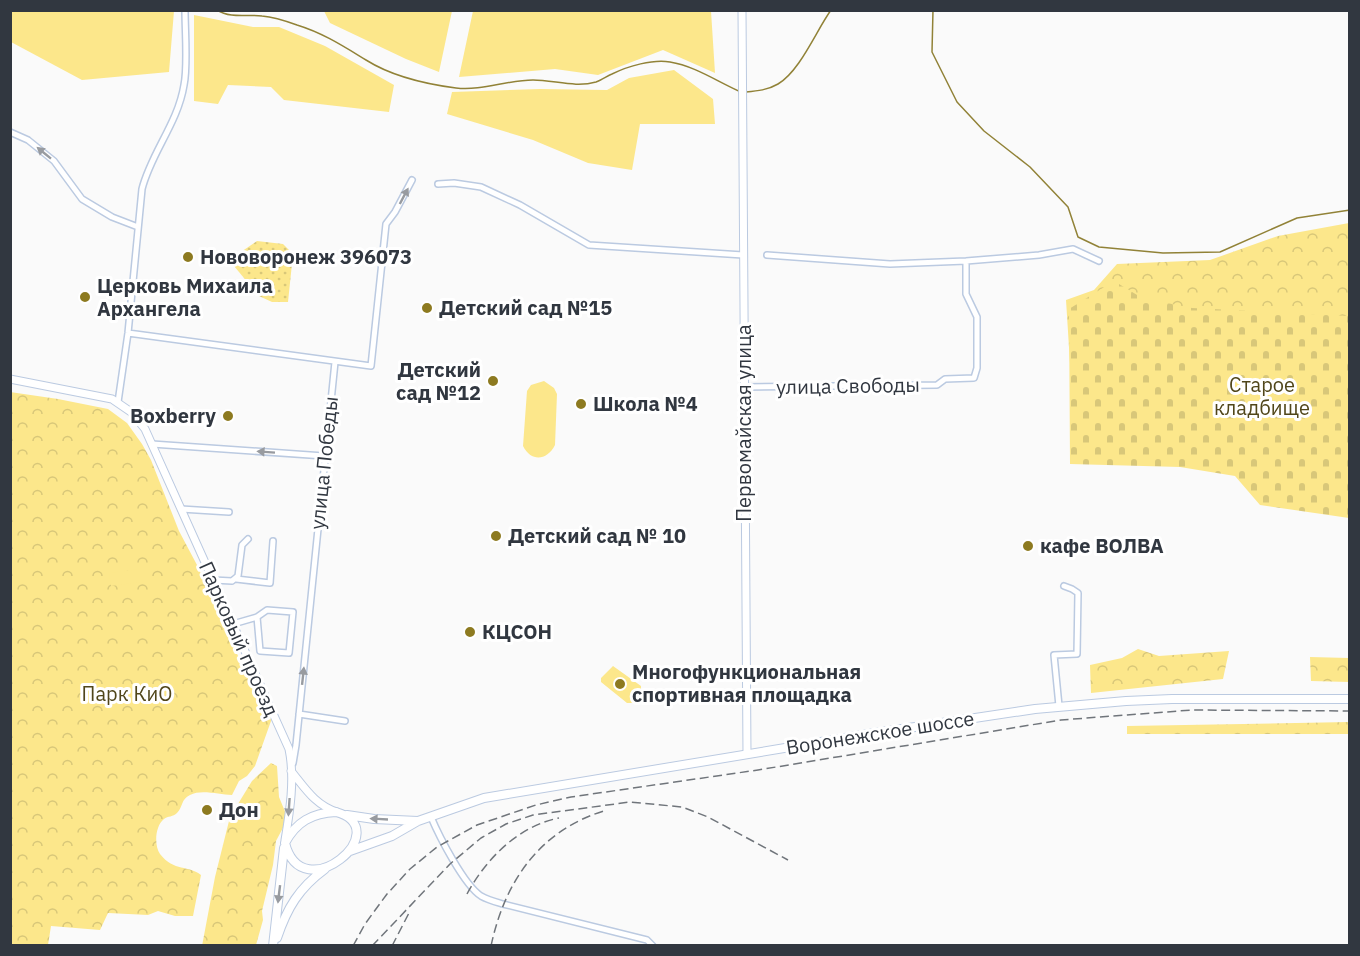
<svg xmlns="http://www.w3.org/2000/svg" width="1360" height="956" viewBox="0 0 1360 956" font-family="'IBM Plex Sans',sans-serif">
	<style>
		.grass { fill: url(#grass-dots) }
		.forest { fill: url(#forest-crowns) }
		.cemetery { fill: url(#cemetery-stones) }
		.garden { fill: #fce78b }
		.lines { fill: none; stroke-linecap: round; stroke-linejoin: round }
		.stream { stroke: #918237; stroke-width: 1.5 }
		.minor-casing { stroke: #bbcae1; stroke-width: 8 }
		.tertiary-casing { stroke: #bbcae1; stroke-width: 9 }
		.secondary-casing { stroke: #bbcae1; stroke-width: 10 }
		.minor { stroke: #fff; stroke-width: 5 }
		.tertiary { stroke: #fff; stroke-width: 7 }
		.secondary { stroke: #fff; stroke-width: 8 }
		.rail { stroke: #70757b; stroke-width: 1.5; stroke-dasharray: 9 4.5; stroke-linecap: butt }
		.oneway { fill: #989ba0 }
		.poi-dot { fill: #8d7a20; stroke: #fff; stroke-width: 2 }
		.labels { text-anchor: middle; stroke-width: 6; stroke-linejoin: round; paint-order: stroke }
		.poi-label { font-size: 20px; font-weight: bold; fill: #313740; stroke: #fff; text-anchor: start }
		.park-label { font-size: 20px; fill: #50461a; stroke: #fff }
		.street-label { font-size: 20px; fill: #313740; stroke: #fff }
	</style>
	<defs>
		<pattern id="grass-dots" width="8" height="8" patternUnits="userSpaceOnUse" patternTransform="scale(1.5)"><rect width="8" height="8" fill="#fce78b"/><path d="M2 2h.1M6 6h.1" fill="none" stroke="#d8c779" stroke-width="1.8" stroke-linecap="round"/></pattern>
		<pattern id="forest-crowns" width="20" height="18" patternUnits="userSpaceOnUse" patternTransform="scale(1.5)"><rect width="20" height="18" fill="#fce78b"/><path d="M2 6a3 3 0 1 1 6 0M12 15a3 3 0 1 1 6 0" fill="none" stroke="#d8c779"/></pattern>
		<pattern id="cemetery-stones" width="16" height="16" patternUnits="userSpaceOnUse" patternTransform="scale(1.5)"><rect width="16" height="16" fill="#fce78b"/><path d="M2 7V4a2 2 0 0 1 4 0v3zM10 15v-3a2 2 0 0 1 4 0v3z" fill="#d8c779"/></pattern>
	</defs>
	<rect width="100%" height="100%" fill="#fafafa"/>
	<!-- grass -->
	<path class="grass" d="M257,241l26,3 10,10 -5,48h-16l-13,-6 -30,-36z"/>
	<!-- forest -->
	<path class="forest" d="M1349,223v291l-103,-49 -170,-7 -10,-158 28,-10 23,-26 93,-4 68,-24z
		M10,392l48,7 50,10 19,14 15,21 9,16 28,71 18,34 46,102 27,45 1,9 -16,45 -8,10 -8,5 -7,14c-13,0 -30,-6 -42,0 -9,4 -7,12 -13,18 -4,4 -9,3 -13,6 -9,7 -10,26 -4,35 14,18 29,11 41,21l-8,41h-18l-17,-5 -10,4 -40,-2 -8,17 -49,-4 -3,19h-37z
		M1138,649l21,7 70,-5 -6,28 -132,14 -1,-28 32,-7z
		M1310,657l39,1v24l-38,-1z
		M1349,722v12h-222v-8z
		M271,763l6,3 2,31 7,17 -1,10 -9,17 -3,24 -11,46 1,9 -7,25 -54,1 13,-69 15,-60 22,-36z"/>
	<!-- cemetery -->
	<path class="cemetery" d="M1114,281l28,17 50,10 157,8v202l-89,-13 -25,-29 -55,-9 -110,-3 -1,-155z"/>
	<!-- garden -->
	<path class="garden" d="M10,11h164l-5,61 -87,8 -71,-38z
		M324,11h128l-13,61 -33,-13 -76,-36z
		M473,11h238l4,62 -52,-23 -65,25 -43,-6 -96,8z
		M194,15l59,12h26l46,19 69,39 -5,27 -105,-12 -13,-13 -43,-2 -10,19 -24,-3z
		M674,70l39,29 2,25h-75l-8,46 -44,-7 -55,-23 -86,-26 5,-22 88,-3 67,1 22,-12z
		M544,381l10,7 3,6 -2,51c-8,16 -24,17 -32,1l4,-55 4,-6z
		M140,569l1,13 -30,4 -2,-13z
		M613,666l28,20v7l-8,10h-6l-26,-21v-4z"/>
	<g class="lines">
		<!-- stream -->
		<path class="stream" d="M217,10c14,9 30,4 45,6 12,1 24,5 35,9 26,8 46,21 69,35 27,17 59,24 90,28 26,3 51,-8 77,-8 21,0 42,8 63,2 6,-2 11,-6 16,-8 16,-8 41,-15 58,-12 25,4 48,20 71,30
			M933,10l-1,42 25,50 27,29 46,36 38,40 10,30 21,10 64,6 57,-1 77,-34 53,-8
			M746,92c11,-1 22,-2 32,-8 22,-13 38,-53 53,-74"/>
		<!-- minor casing -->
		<g class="minor-casing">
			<path id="minor" d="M10,132l18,8 26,21 28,38 30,18 26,10
				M438,184l16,-1 27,4 39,18 69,40 154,10
				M767,255l123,9 76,-3 73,-6 34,-6 26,12
				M128,333l243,33 15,-142 9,-12 17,-32
				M744,387l193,-2 8,-6 29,-1 3,-10v-51l-11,-23v-33
				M118,402l10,-69 14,-144c9,-36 36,-66 42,-104 4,-19 1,-53 1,-75
				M152,444l172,12
				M181,509l48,3
				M236,579l34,4 3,-42
				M213,580l19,1 6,-5 4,-31 6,-6
				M233,624l24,-7 3,34 29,2 4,-41 -26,-2 -10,7
				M1059,706l-5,-51 23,-1 1,-61 -6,-4 -8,-3
				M299,714l46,7
				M293,763l3,-18 39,-383
				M431,817c8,19 33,68 50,79 7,4 15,6 22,8l144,36 6,6"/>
		</g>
		<!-- tertiary casing -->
		<g class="tertiary-casing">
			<path id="tertiary" d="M742,10l5,743
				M10,379l102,20 19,13 14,17 144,320c6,29 1,62 -4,91
				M291,771c14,17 24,34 46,41"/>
		</g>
		<!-- secondary casing -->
		<g class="secondary-casing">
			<path id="secondary" d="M336,812c62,17 -34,99 -51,31 11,-21 27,-30 51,-31z
				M347,815l27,4 44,2
				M350,851l42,-15 26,-15 66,-23 391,-65 160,-24 91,-8 46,-2h178
				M277,938c10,-30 22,-50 48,-69
				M273,946l11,-98"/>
		</g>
		<!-- minor -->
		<use href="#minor" class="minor"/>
		<!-- tertiary -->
		<use href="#tertiary" class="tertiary"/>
		<!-- secondary -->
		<use href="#secondary" class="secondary"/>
		<!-- rail -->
		<path class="rail" d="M467,894c19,-35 51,-68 92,-76
			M353,946l12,-22 22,-30 23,-25 27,-22 40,-22 59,-20 35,-8 187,-27 303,-50 131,-10 158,1
			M372,946l78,-82 31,-26 25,-14 27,-9 97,-13 52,5 26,10 80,43
			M392,946l18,-35
			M491,946c14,-66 50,-117 116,-136"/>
	</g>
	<!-- one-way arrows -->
	<defs><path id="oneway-solid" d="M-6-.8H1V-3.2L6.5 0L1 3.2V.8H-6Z" transform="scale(1.5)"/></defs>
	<g class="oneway">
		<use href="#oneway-solid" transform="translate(44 153) rotate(-141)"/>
		<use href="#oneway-solid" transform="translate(404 196) rotate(-62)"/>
		<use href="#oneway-solid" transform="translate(266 452) rotate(-176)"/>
		<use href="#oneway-solid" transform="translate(303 676) rotate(-84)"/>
		<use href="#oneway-solid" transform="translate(289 807) rotate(94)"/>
		<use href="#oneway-solid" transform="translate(379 819) rotate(-177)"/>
		<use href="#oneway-solid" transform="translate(279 894) rotate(97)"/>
	</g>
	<!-- markers -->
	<g class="poi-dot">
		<circle cx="188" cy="257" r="6"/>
		<circle cx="85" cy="297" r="6"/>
		<circle cx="427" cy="308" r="6"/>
		<circle cx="493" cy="381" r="6"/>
		<circle cx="581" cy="404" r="6"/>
		<circle cx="228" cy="416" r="6"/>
		<circle cx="496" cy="536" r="6"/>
		<circle cx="1028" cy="546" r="6"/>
		<circle cx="470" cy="632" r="6"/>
		<circle cx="620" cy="684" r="6"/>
		<circle cx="207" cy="810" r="6"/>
	</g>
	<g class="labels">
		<!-- poi labels -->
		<g class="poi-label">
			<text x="200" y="264">Нововоронеж 396073</text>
			<text x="97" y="293">Церковь Михаила<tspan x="97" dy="23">Архангела</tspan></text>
			<text x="439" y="315">Детский сад №15</text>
			<text x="481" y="377" text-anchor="end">Детский<tspan x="481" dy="23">сад №12</tspan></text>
			<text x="593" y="411">Школа №4</text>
			<text x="216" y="423" text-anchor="end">Boxberry</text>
			<text x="508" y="543">Детский сад № 10</text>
			<text x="1040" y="553">кафе ВОЛВА</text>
			<text x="482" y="639">КЦСОН</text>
			<text x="632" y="679">Многофункциональная<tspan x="632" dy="23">спортивная площадка</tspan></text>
			<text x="219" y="817">Дон</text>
		</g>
		<!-- park labels -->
		<g class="park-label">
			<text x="1262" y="392">Старое<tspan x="1262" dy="23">кладбище</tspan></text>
			<text x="127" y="701">Парк КиО</text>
		</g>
		<!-- street labels -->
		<g class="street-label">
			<text transform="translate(848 386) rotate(-1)" y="7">улица Свободы</text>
			<text transform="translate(744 423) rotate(-90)" y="7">Первомайская улица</text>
			<text transform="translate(324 463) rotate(-84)" y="7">улица Победы</text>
			<text transform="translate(239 639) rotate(66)" y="7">Парковый проезд</text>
			<text transform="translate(880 733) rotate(-9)" y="7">Воронежское шоссе</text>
		</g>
	</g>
	<!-- border -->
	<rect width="1360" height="956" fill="none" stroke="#313740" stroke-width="24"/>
</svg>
